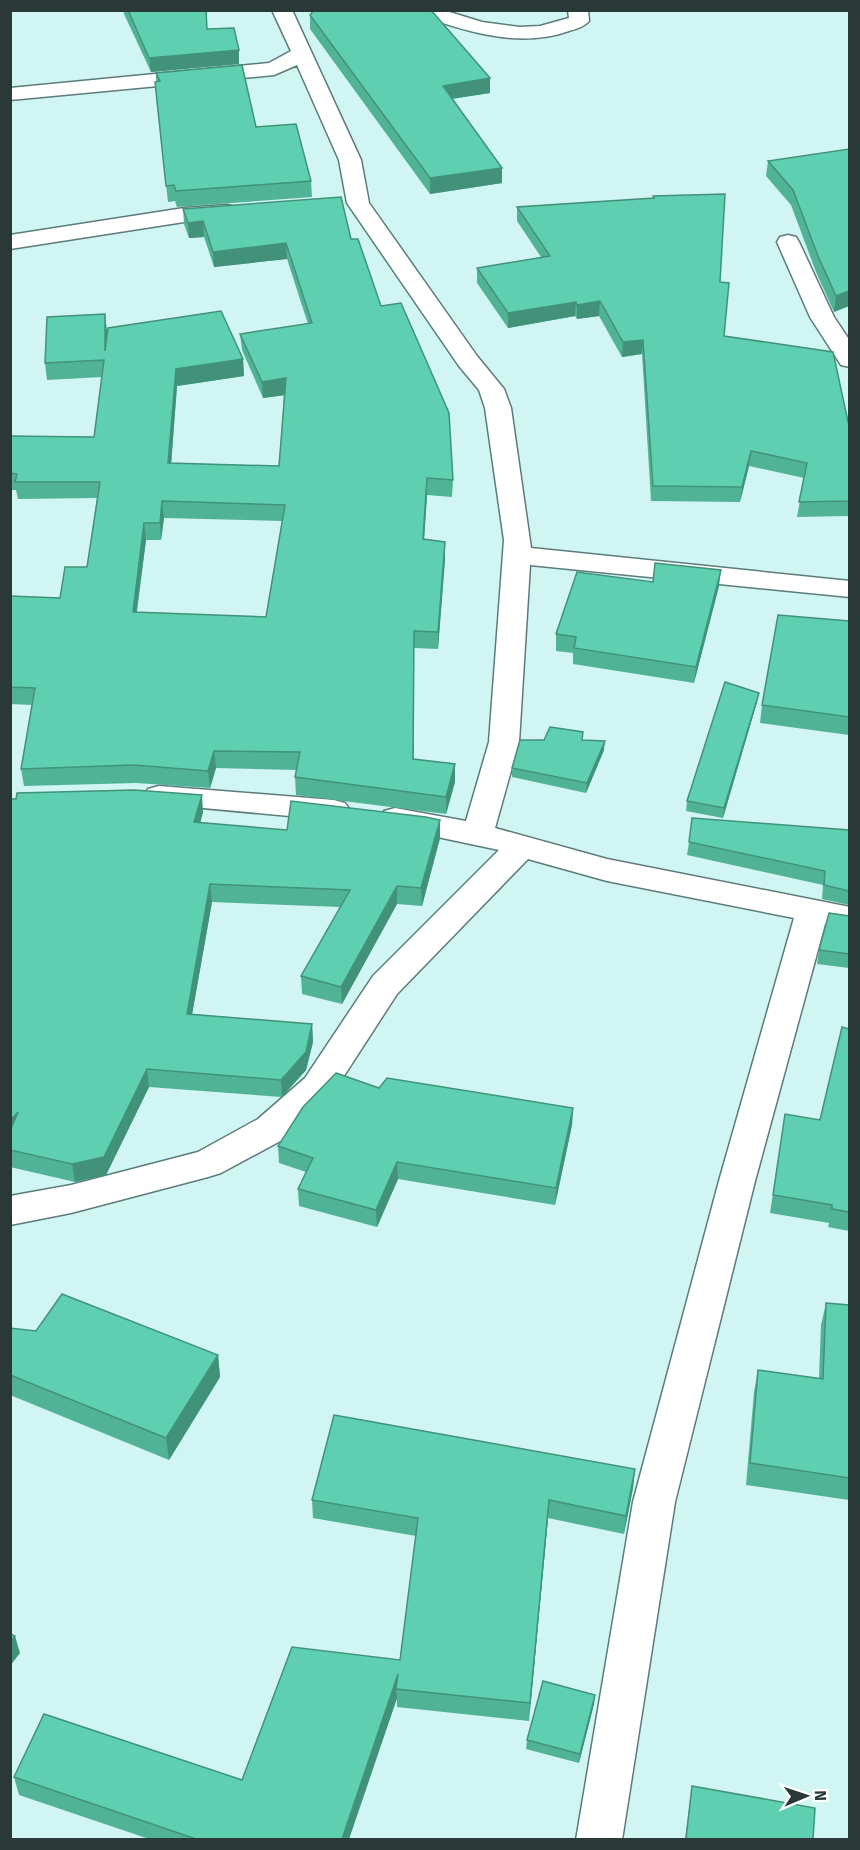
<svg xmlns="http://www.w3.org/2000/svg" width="860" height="1850" viewBox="0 0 860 1850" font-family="'Fira Sans',sans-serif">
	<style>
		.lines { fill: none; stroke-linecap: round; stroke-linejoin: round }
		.minor-casing { stroke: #5b7c7b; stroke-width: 3 }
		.minor { fill: #fff; fill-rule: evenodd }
		.wall { fill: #51b396; fill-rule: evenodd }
		.shaded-wall { fill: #42927a }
		.building { fill: #5ed0af; stroke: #42927a; stroke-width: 1.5; fill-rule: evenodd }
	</style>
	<rect width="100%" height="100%" fill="#d0f5f3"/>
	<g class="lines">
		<!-- minor casing -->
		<g class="minor-casing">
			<path id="minor" d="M272,10h20l69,150 8,43 108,153 27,33 7,19 20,140 319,33v16l-320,-32 -11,177 -24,86 112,31 243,48v22l-25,-5 -70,257 -80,321 -53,338h-46l57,-338 86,-321 75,-263 -187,-37 -79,-22 -131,135 -66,102 -47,43 -63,34 -13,4 -137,36 -61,12v-29l61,-11 127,-33 60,-33 47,-41 68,-102 126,-126 -104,-22 -11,-3 -5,-7 5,-7 11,-3 71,13 23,-79 15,-202 -19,-132 -6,-18 -20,-24 -112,-163 -8,-43 -42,-95 -23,10 -264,25v-12l259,-25 22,-12z
				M414,10h29l39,12 38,5 20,-1 29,-8 -1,-8h20l1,11c-5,6 -13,8 -20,10 -51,18 -104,0 -153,-17z
				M227,205l8,2 3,5 -3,5 -51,5 -174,27v-14l174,-27z
				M788,235l8,2 3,5 35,75 16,24v26l-9,-2 -31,-48 -33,-75 3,-5z
				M159,786l175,14 11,3 5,7 -5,7 -11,3 -186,-17 -5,-7 5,-7z"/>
		</g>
		<!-- minor -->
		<use href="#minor" class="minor"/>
	</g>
	<!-- wall -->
	<path class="wall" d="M124,10h83v19l32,35 -88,8 -27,-58z
		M310,15l180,78 -38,6 50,84 -72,11 -120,-165z
		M156,73l100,54 55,54 1,16 -135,10 -2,-6 -7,1 -12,-105z
		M849,149v157l-15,6 -18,-40 -25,-67 -25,-29 2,-15z
		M653,196l67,86 4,54 125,90v90l-52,1 7,-39 -55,-12 -9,36 -89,-1 -9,-147 -20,3 -23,-41 -22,3 -2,-3 -67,12 -31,-45v-15l64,-11 -24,-36v-14l136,-9z
		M183,209l168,30 30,67 72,174 -1,17 -25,-2 -3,45 21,19 -7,90 -24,-1v111l41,5v18l-9,32 -150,-19 -1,-18 2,-7 -81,-2 -6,20 -74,-5 -112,3 -3,-17 11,-64 -22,-1v-108l50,2 27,-31 10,-69 -79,1 -2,-9h-6v-54l84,1 8,-60 -55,3 -2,-17 60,-49 2,24 136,21 1,17 -67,10 -6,77 108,3 5,-71 -21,3 -21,-48 -2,-16 68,-10 -21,-65 -73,8 -10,-30 -15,1 -5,-14zM164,518l118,3 -16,96 -129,-5 9,-72h15z
		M719,586l-25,97 -121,-19v-11l-17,-2v-17z
		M849,621v114l-89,-12 2,-18z
		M759,693l-2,9 -34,116 -37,-7 1,-10z
		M583,740l21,10 -18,43 -74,-16v-9z
		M10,799l193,13 -3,11 87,7 153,8 -18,68 -25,-2 -55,100 -40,-10 -1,-18 39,-69 -128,-5 -20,112 120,10 1,18 -7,28 -24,27 -133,-10 -43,88 -31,7 -65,-15z
		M849,830v75l-27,-6 1,-14 -136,-30 2,-13z
		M849,916v52l-32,-4 2,-14z
		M849,1029v202l-21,-4 1,-4 -59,-10 15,-99 35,6z
		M379,1088l194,20 -1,17 -17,80 -157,-26 -21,48 -78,-21 -1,-17 8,-17 -27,-9 -1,-17z
		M826,1303l23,2v195l-103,-15 8,-93 4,-22 61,8 2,-53z
		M10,1328l208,27 2,22 -51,83 -159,-65z
		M635,1469l-2,19 -9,46 -76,-16 -19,203 -132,-14v-9l-48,141h-200l-130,-44 -5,-18 228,3 158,-120 16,-124 -103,-18 -1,-18z
		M594,1704l-15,59 -53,-14 1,-9z
		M692,1786l121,53h-128z"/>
	<!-- shaded-wall -->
	<path class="shaded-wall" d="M239,50v14l-88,8 -2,-14z
		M490,78v15l-47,7v-14z
		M502,168v15l-72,11v-16z
		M203,221l1,16 -15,1 -1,-15z
		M286,243l1,16 -73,8 -1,-15z
		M849,291v15l-15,6 2,-16z
		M600,301l-1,15 -22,3v-14z
		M576,302l-1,14 -67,12v-15z
		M105,314l2,17v36l-2,-16z
		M643,340l-1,14 -20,3 1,-15z
		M243,359l1,17 -67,10 -7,94 -2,-17 8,-94z
		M286,378v17l-23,3 -1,-16z
		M751,451l-2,15 -9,36 2,-15z
		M427,478v17l-4,61v-17z
		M162,501l2,17 -3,22 -1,-17z
		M144,523l2,17 -12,89 -1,-17z
		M445,542v17l-7,90v-17z
		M721,570l-2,16 -25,97 2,-16z
		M759,693l-2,9 -34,116 1,-10z
		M605,741l-1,9 -18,43 1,-10z
		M214,751l2,17 -6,20 -2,-17z
		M455,764v18l-9,32v-17z
		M202,795l1,17 -7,28 -2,-18z
		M440,820v18l-18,68 -1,-18z
		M210,884l2,18 -23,130 -2,-18z
		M397,886v18l-55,100 -1,-17z
		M312,1024l1,18 -7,28 -24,27 -1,-17z
		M147,1069l2,18 -43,88 -31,7 -3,-18z
		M573,1108l-1,17 -17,80 1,-17z
		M18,1112l-8,31v-22z
		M397,1162l1,17 -21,48 -1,-17z
		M218,1355l2,22 -51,83 -3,-22z
		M635,1469l-2,19 -9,46 2,-18z
		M549,1500l-1,18 -19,203 1,-18z
		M15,1636l5,17 -10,13v-23z
		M398,1674l-2,15 1,9 -48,141h-7z
		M595,1695l-1,9 -15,59 1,-9z"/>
	<!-- building -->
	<path class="building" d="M128,10h78l1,19 27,-1 5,22 -90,8z
		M314,10h117l59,68 -47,8 59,82 -72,10 -120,-163z
		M242,65l14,62 40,-3 15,57 -135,10 -2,-6 -8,1 -11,-104 5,-1 -4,-8z
		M849,149v142l-13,5 -18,-40 -25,-66 -25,-29z
		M725,194l-5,88 9,1 -5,53 109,16 16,74v75l-50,1 8,-39 -56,-12 -9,36 -89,-1 -10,-146 -20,2 -23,-41 -23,4 -1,-3 -68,11 -31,-45 73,-12 -33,-49 137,-9 -1,-2z
		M341,197l10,42h7l23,67 20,-3 48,110 4,67 -26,-2 -4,61 22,3 -7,90 -24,-1 -1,128 42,5 -9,33 -151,-20 5,-25 -86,-1 -6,20 -74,-6 -113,4 14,-81 -25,-1v-91l50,2 5,-31h22l13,-85h-85l2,-8 -7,-1v-37l84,1 10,-77 -59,3 2,-46 58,-3v37l3,-23 113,-17 22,48 -67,10 -8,94 111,3 7,-88 -24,4 -22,-48 72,-11 -26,-80 -73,9 -10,-31 -15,2 -5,-14zM162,501l123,4 -19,112 -133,-5 11,-89h16z
		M655,563l66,7 -25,97 -122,-19 2,-11 -20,-3 21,-62 76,10z
		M778,615l71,6v96l-87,-12z
		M725,682l34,11 -35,115 -37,-7z
		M550,727l33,5 -1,8 23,1 -18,42 -75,-15 8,-28h24z
		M134,790l68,5 -8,27 93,8 4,-29 135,16 14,3 -19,68 -24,-2 -56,101 -40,-11 49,-86 -140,-6 -23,130 125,10 -6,28 -25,28 -134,-11 -43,88 -32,7 -62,-14v-19l8,-19 -8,9v-322h6l1,-6z
		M692,818l157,12v61l-25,-6 1,-14 -136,-29z
		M829,913l20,3v38l-30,-4z
		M842,1027l7,2v183l-17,-3v-4l-59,-10 12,-81 35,6z
		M336,1073l43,15 8,-10 186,30 -17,80 -159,-26 -21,48 -78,-21 15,-31 -35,-12 25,-39z
		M62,1294l156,61 -52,83 -156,-63v-47l26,3z
		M826,1303l23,2v173l-99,-15 8,-93 65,9z
		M334,1415l301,54 -9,47 -77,-16 -19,203 -134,-14 2,-15 -56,165h-146l-182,-62 30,-63 198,66 50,-133 108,13 18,-142 -106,-18z
		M10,1634l5,2 -5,7z
		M543,1681l52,14 -15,59 -53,-14z
		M692,1786l123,22 -2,31h-127z"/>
	<!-- border -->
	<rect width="860" height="1850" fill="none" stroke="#2a3838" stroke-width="24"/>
	<!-- north arrow -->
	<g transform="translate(806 1796) rotate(88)" stroke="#ffffff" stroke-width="4.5" paint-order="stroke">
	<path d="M0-4.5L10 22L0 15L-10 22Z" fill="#2a3838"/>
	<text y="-9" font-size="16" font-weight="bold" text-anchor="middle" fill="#2a3838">N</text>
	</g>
</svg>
